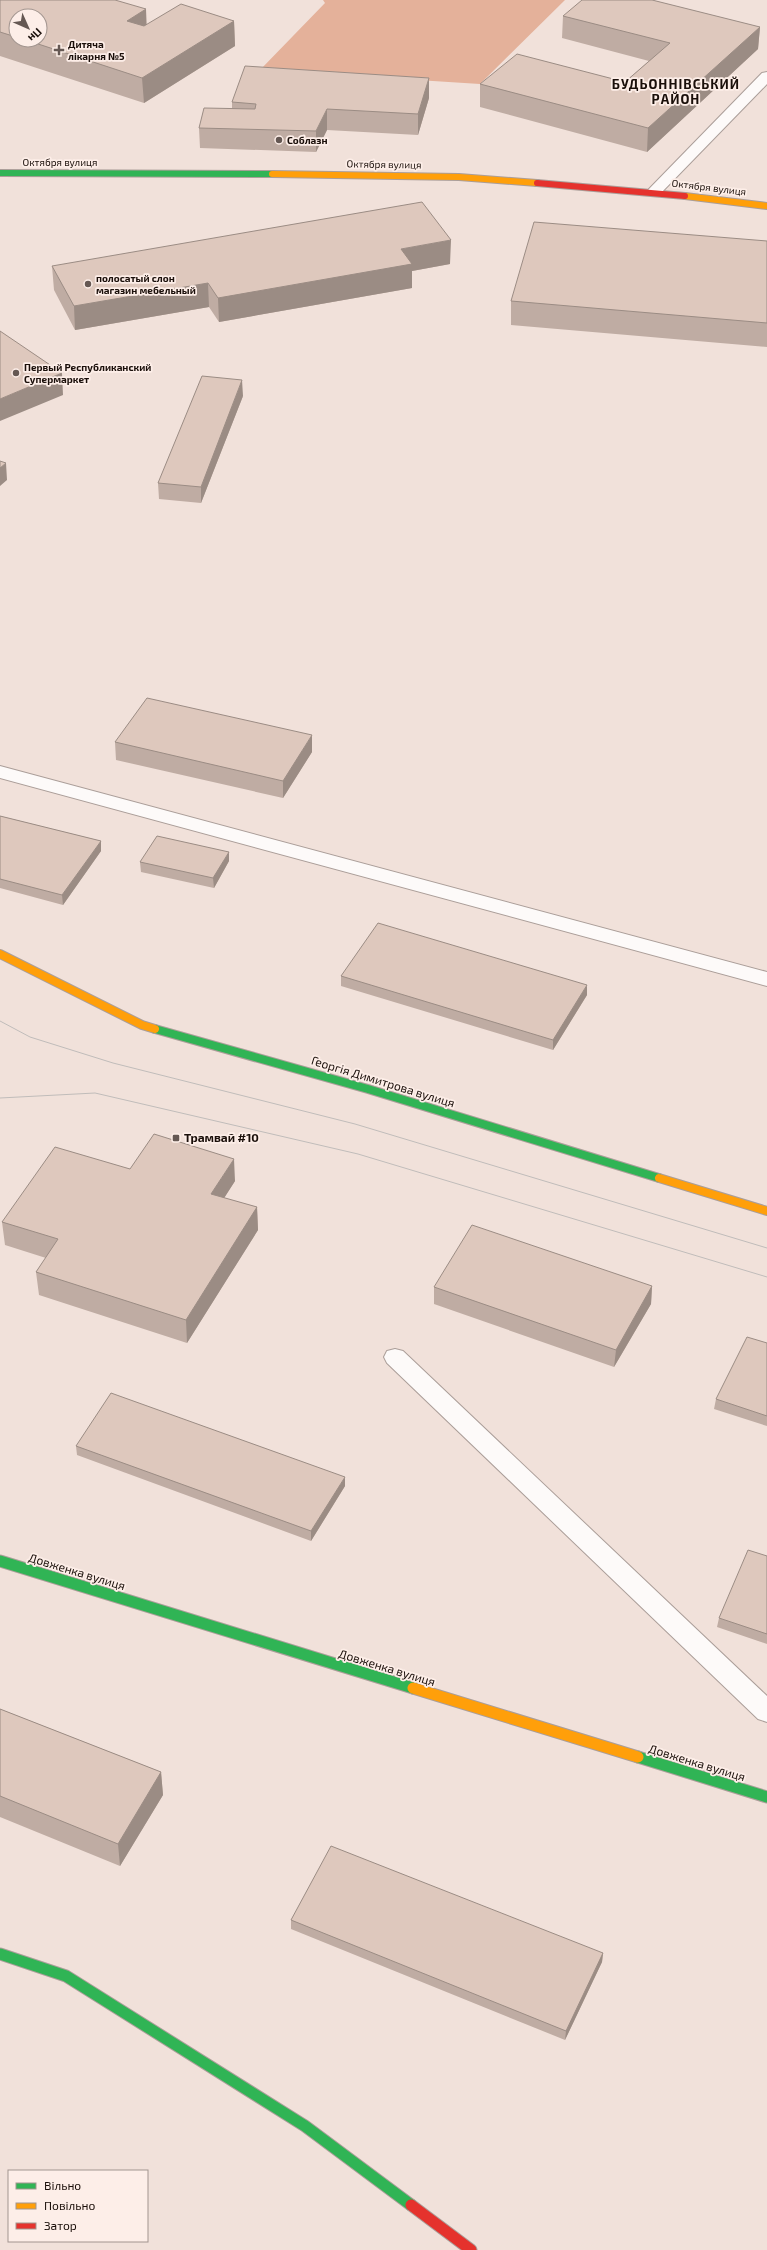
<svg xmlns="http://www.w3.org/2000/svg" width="767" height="2250" viewBox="0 0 767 2250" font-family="'Exo 2',sans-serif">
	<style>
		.forest { fill: #e4b19a }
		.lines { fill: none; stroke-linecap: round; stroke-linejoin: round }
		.lane-casing { stroke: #ab9e99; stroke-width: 2 }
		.fast-far2-casing { stroke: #ab9e99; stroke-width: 8 }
		.fast-far1-casing { stroke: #ab9e99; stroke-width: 10 }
		.fast-casing { stroke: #ab9e99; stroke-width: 13 }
		.slow-far2-casing { stroke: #ab9e99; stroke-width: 8 }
		.slow-far1-casing { stroke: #ab9e99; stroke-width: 10 }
		.slow-casing { stroke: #ab9e99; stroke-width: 13 }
		.jam-far1-casing { stroke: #ab9e99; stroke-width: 8 }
		.jam-casing { stroke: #ab9e99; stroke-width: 13 }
		.lane { fill: #fdfaf9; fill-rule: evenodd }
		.fast-far2 { stroke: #30b455; stroke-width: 6 }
		.fast-far1 { stroke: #30b455; stroke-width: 8 }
		.fast { stroke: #30b455; stroke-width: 11 }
		.slow-far2 { stroke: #ff9f0a; stroke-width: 6 }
		.slow-far1 { stroke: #ff9f0a; stroke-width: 8 }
		.slow { stroke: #ff9f0a; stroke-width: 11 }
		.jam-far1 { stroke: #e5322d; stroke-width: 6 }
		.jam { stroke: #e5322d; stroke-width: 11 }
		.tram { stroke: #c0bcba; stroke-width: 1 }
		.wall { fill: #bfaca3; fill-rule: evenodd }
		.shaded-wall { fill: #9b8c84 }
		.building { fill: #dec8bd; stroke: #9b8c84 }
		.poi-dot { fill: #655853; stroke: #fdeee8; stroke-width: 1.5 }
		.labels { text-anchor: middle; stroke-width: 3.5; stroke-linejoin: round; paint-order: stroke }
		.far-poi-label { font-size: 10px; font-weight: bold; fill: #1a0f0a; stroke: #fdeee8; text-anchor: start }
		.far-street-label { font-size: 10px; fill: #1a0f0a; stroke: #fdeee8 }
		.street-label { font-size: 12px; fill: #1a0f0a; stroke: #fdeee8 }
		.poi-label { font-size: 12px; font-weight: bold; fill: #1a0f0a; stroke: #fdeee8; text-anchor: start }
		.far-district-label { font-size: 13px; font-weight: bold; letter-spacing: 1px; fill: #1a0f0a; stroke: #fdeee8 }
	</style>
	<rect width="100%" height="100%" fill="#f1e1da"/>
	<!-- forest -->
	<path class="forest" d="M323,0h242l-85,84 -220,-14 65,-67z"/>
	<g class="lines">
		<!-- lane casing -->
		<g class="lane-casing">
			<path id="lane" d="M767,72v12l-108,111h-10l-2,-3 2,-3 113,-116z
				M0,766l767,206v14l-767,-208z
				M395,1349l8,2 364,345v26l-9,-3 -371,-356 -3,-6 3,-6z"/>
		</g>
		<!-- fast-far2 casing -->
		<g class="fast-far2-casing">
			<path id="fast-far2" d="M0,173l272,1"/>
		</g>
		<!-- fast-far1 casing -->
		<g class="fast-far1-casing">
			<path id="fast-far1" d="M155,1029l213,60 291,89"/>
		</g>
		<!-- fast casing -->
		<g class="fast-casing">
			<path id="fast" d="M0,1561l413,127
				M638,1757l129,40
				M0,1954l66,22 239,150 106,79"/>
		</g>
		<!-- slow-far2 casing -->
		<g class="slow-far2-casing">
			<path id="slow-far2" d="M272,174l187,3 78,6
				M685,196l82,10"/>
		</g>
		<!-- slow-far1 casing -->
		<g class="slow-far1-casing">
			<path id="slow-far1" d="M0,954l142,71 13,4
				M659,1178l108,33"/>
		</g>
		<!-- slow casing -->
		<g class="slow-casing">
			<path id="slow" d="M413,1688l225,69"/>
		</g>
		<!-- jam-far1 casing -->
		<g class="jam-far1-casing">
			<path id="jam-far1" d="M537,183l148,13"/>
		</g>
		<!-- jam casing -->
		<g class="jam-casing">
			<path id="jam" d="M411,2205l60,45"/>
		</g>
		<!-- lane -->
		<use href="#lane" class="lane"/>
		<!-- fast-far2 -->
		<use href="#fast-far2" class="fast-far2"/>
		<!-- fast-far1 -->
		<use href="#fast-far1" class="fast-far1"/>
		<!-- fast -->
		<use href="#fast" class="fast"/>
		<!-- slow-far2 -->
		<use href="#slow-far2" class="slow-far2"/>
		<!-- slow-far1 -->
		<use href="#slow-far1" class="slow-far1"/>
		<!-- slow -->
		<use href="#slow" class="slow"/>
		<!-- jam-far1 -->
		<use href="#jam-far1" class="jam-far1"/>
		<!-- jam -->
		<use href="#jam" class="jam"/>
		<!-- tram -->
		<path class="tram" d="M0,1021l30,16 83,26 242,61 412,124
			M0,1098l95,-5 263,61 409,123"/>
	</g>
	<!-- wall -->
	<path class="wall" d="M0,0l146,9v16l88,-4 1,25 -91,57 -144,-47zM16,16l24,24h-24z
		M563,16l197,11 -2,22 -111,103 -167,-45v-23l145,-2 24,-21 -87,-23z
		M429,78v20l-11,37 -91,-5 -11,22 -116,-4 -1,-20 33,-19v-7z
		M767,241v106l-256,-22v-24z
		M450,264l-38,7v17l-193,34 -10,-15 -134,23 -21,-40 -2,-24z
		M243,396l-42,107 -42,-4 -1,-16z
		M115,742l197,10 -29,46 -167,-38z
		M0,816l101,25v10l-38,54 -63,-17z
		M229,861l-15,27 -73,-16 -1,-10z
		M341,976l246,19 -34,55 -212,-64z
		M130,1169l105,12 -11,17 33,9 1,23 -71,113 -148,-48 -3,-23 10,-14 -41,-13 -3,-23z
		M652,1286l-1,18 -37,63 -180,-63v-17z
		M767,1343v83l-53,-17 2,-10z
		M76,1446l269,40 -34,55 -234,-86z
		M767,1556v88l-50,-17 2,-9z
		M0,1709l161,63 2,23 -43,71 -120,-49z
		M291,1920l312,33 -1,9 -37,78 -274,-111z"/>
	<!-- shaded-wall -->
	<path class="shaded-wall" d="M146,9l1,25 -20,-13z
		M234,21l1,25 -91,57 -2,-25z
		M760,27l-2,22 -111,103 1,-24z
		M429,78v20l-11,37v-21z
		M327,109v21l-11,22v-21z
		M451,240l-1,24 -38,7v17l-193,34 -1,-24 183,-49z
		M208,283l1,24 -134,23 -1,-24z
		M62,373l1,22 -63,26v-22z
		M242,380l1,16 -42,107v-16z
		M6,463l1,17 -7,6v-18z
		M312,735v17l-29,46v-17z
		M101,841v10l-38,54 -1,-10z
		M229,852v9l-15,27 -1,-10z
		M587,985v10l-34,55v-10z
		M234,1159l1,22 -23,36 -1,-23z
		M257,1207l1,23 -71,113 -1,-23z
		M652,1286l-1,18 -37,63 2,-17z
		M345,1477v9l-34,55v-10z
		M161,1772l2,23 -43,71 -2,-22z
		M603,1953l-1,9 -37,78 1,-9z"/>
	<!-- building -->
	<path class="building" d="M0,0h115l31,9 -19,12 17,5 37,-22 53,17 -92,57 -116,-38h14v-24h-24v21l-16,-5z
		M582,0h70l108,27 -112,101 -168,-44 37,-30 108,28 45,-39 -107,-27z
		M245,66l184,12 -11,36 -91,-5 -11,22 -117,-3 5,-20 51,1 1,-5 -24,-2z
		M422,202l29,38 -50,9 11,15 -194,34 -10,-15 -134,23 -22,-40z
		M534,222l233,19v82l-256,-22z
		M0,331l62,42 -62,26z
		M202,376l40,4 -41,107 -43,-4z
		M0,461l6,2 -6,5z
		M147,698l165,37 -29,46 -168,-39z
		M0,816l101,25 -39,54 -62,-16z
		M157,836l72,16 -16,26 -73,-16z
		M378,923l209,62 -34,55 -212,-64z
		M154,1134l80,25 -23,35 46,13 -71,113 -150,-48 22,-33 -56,-17 53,-75 75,22z
		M472,1225l180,61 -36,64 -182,-63z
		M747,1337l20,6v73l-51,-17z
		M111,1393l234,84 -34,54 -235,-85z
		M748,1550l19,6v78l-48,-16z
		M0,1709l161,63 -43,72 -118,-48z
		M331,1846l272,107 -37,78 -275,-111z"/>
	<!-- markers -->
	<g class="poi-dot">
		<path d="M57 44h4v4h4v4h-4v4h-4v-4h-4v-4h4z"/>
		<circle cx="279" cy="140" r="4"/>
		<circle cx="88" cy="284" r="4"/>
		<circle cx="16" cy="373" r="4"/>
		<rect x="172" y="1134" width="8" height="8" rx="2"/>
	</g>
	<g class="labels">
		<!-- far-poi labels -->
		<g class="far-poi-label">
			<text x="68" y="48">Дитяча<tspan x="68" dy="12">лікарня №5</tspan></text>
			<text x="287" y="144">Соблазн</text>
			<text x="96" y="282">полосатый слон<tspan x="96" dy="12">магазин мебельный</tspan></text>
			<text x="24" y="371">Первый Республиканский<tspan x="24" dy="12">Супермаркет</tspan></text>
		</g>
		<!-- far-street labels -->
		<g class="far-street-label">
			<text x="60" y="166">Октября вулиця</text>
			<text transform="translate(384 164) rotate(1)" y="4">Октября вулиця</text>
			<text transform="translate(709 187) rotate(7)" y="4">Октября вулиця</text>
		</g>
		<!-- street labels -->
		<g class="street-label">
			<text transform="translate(383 1082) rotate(17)" y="4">Георгія Димитрова вулиця</text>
			<text transform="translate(77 1572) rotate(17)" y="4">Довженка вулиця</text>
			<text transform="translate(387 1668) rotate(17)" y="4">Довженка вулиця</text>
			<text transform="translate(697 1763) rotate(17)" y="4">Довженка вулиця</text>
		</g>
		<!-- poi labels -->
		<g class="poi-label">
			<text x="184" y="1142">Трамвай #10</text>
		</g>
		<!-- far-district labels -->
		<g class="far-district-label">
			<text x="676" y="89">БУДЬОННІВСЬКИЙ<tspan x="676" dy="15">РАЙОН</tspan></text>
		</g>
	</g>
	<!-- legend -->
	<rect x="8" y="2170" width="140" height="72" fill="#fdeee8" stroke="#a2958f"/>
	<rect x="16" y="2183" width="20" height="6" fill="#30b455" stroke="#a2958f"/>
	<text x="44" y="2190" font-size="12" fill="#1a0f0a">Вільно</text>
	<rect x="16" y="2203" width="20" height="6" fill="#ff9f0a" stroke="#a2958f"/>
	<text x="44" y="2210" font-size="12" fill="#1a0f0a">Повільно</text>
	<rect x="16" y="2223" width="20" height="6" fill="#e5322d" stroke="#a2958f"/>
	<text x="44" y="2230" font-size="12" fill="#1a0f0a">Затор</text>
	<!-- north arrow -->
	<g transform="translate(28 28) rotate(135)"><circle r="19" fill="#fdeee8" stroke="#a2958f"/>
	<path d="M0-3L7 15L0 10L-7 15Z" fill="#655853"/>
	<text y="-6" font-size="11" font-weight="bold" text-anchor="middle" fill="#1a0f0a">Пн</text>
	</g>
</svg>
